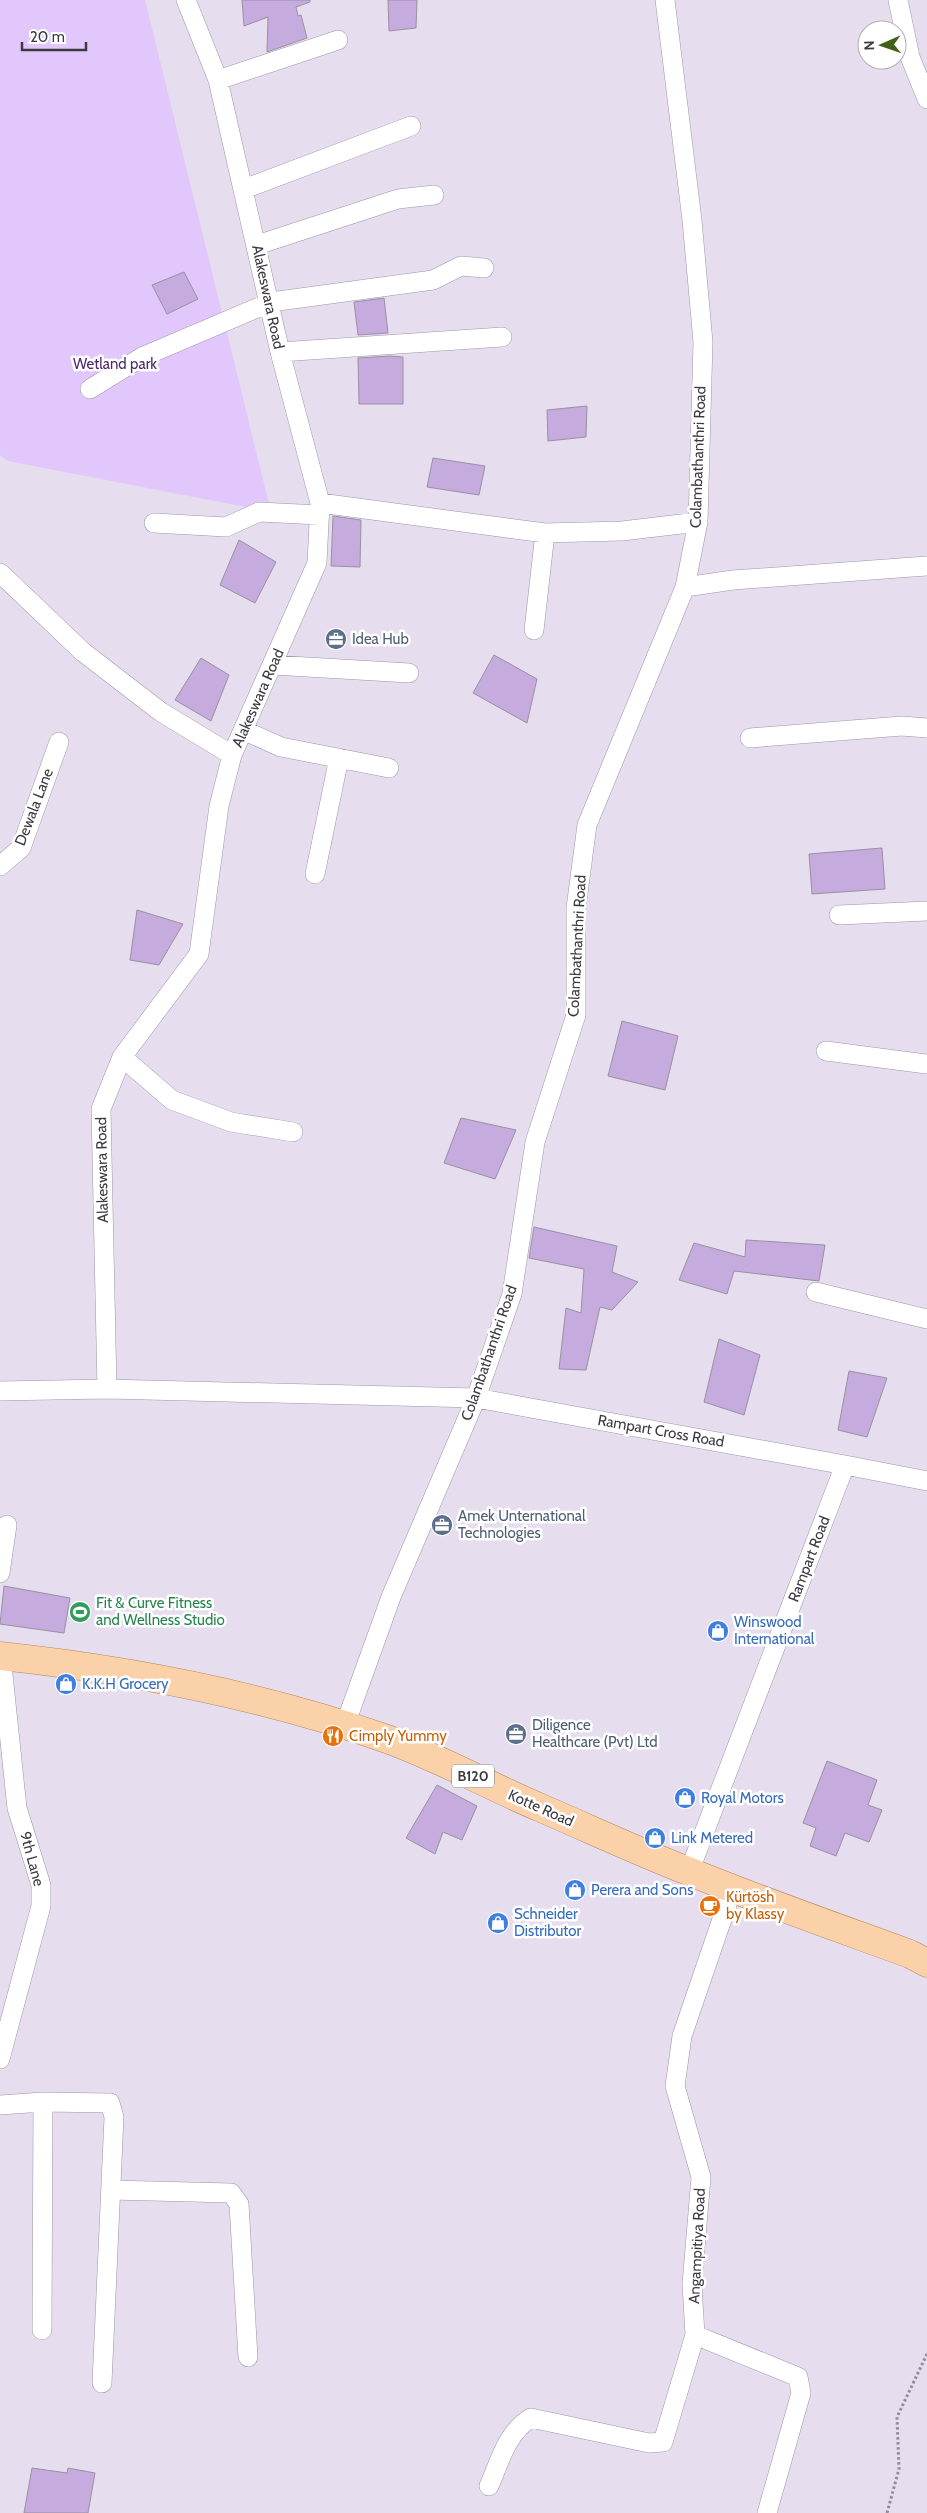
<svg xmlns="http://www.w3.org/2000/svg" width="927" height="2513" viewBox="0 0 927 2513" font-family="Cabin,sans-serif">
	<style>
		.green { fill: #e1c7fb }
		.building { fill: #c5abde; stroke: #9991a1 }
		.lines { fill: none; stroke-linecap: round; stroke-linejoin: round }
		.street-casing { stroke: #9d96a6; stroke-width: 20 }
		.primary-casing { stroke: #b5885e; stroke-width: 29 }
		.path { stroke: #938c98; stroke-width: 3; stroke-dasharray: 2.5 2.5; stroke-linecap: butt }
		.street { stroke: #fff; stroke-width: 19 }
		.primary { stroke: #fad1a8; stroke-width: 28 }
		.labels { text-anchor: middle; stroke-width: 5; stroke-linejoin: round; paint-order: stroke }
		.shield { fill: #fff; stroke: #777479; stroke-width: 1 }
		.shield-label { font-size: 14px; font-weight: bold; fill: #3d3940 }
		.street-label { font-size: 15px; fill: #3d3940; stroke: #fff }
		.park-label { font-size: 15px; fill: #4c2a67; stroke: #fff }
		.service-label { font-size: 15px; fill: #4e5e75; stroke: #fff; text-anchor: start }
		.leisure-label { font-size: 15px; fill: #27864d; stroke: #fff; text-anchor: start }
		.shop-label { font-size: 15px; fill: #366cbe; stroke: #fff; text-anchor: start }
		.food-label { font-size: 15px; fill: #c56008; stroke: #fff; text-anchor: start }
	</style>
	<rect width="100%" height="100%" fill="#e6ddee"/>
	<!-- green -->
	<path class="green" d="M0,0h145l126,512 -263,-51 -8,-6z"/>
	<!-- building -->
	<path class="building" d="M242,0h68v2l-14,5 2,9 3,-1 6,23 -40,14 1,-35 -24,9z
		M388,0h29l-1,28 -27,3z
		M184,272l14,27 -31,15 -15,-29z
		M384,298l4,35 -30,2 -4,-33z
		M390,356l13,1v47h-44l-1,-46z
		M587,406l-1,31 -38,4 -1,-31z
		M433,458l52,8 -6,29 -52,-8z
		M333,516l28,4 -1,47 -29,-1z
		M239,540l37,22 -21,41 -35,-18z
		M494,655l43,24 -10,44 -54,-30z
		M201,658l28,17 -18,46 -36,-21z
		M882,848l3,41 -73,5 -3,-40z
		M137,910l46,14 -24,41 -29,-5z
		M622,1021l56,15 -13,54 -57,-14z
		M461,1118l55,12 -21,49 -51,-16z
		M534,1227l83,19 -5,26 26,10 -26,28 -12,-3 -14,63 -27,-1 7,-61 15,5 3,-44 -55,-11z
		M746,1240l79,5 -6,36 -85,-10 -7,23 -48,-14 15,-37 51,14z
		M719,1339l41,16 -16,60 -40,-13z
		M849,1371l38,7 -20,59 -29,-7z
		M4,1586l66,12 -6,35 -64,-9z
		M827,1761l50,19 -9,25 14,5 -13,32 -24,-9 -9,23 -26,-10 6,-18 -13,-5z
		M437,1785l40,21 -15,34 -19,-8 -8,22 -29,-16z
		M32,2468l35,5 1,-5 27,5 -7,40h-64z"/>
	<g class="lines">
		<!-- street casing -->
		<g class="street-casing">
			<path id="street" d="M898,0l12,57 17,42
				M218,80l120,-40
				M244,189l167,-63
				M257,245l141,-46 36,-4
				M280,352l222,-15
				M90,389l52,-32 129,-55 162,-22 28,-14 23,2
				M320,503l225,30 77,-2 76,-9
				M154,523l72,4 33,-15 61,3
				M0,573l83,79 78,60 71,43
				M685,587l48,-7 194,-14
				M534,630l11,-97
				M273,665l136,8
				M243,730l38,17 108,21
				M750,738l152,-12 25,2
				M0,866l21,-18 38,-106
				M315,874l24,-116
				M839,915l88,-4
				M826,1051l101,13
				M122,1057l50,43 59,22 62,10
				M816,1292l111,27
				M107,1389l-6,-280 21,-52 77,-103 20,-148 13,-51 85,-192 3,-60 -40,-151 -62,-272 -32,-80
				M0,1391l107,-2 369,9 369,67
				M0,1573l7,-48
				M345,1725l46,-128 85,-199 36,-104 23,-152 41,-127v-107l11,-83 98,-238 13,-65 5,-180 -11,-122 -27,-220
				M689,1872l156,-407 82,16
				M733,1887l-51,149 -7,50 26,91 -9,107 3,51 103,42 3,16 -34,120
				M0,2059l41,-153v-21l-24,-77 -16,-152
				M0,2105l43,-3 67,1 4,14 -12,266
				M111,2190l120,3 8,11 9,153
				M42,2330l1,-228
				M489,2486c11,-25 18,-54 42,-68l118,25 14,-1 32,-107"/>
		</g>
		<!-- primary casing -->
		<g class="primary-casing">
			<path id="primary" d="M0,1656c132,14 261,39 387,83 53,19 102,47 154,69 49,21 98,44 147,63 73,30 148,56 222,83l17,9"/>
		</g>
		<!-- path -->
		<path class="path" d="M887,2513l12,-44 -2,-52 30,-63"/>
		<!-- street -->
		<use href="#street" class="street"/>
		<!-- primary -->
		<use href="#primary" class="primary"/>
	</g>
	<!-- icons -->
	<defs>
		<g id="office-disc" transform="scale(1.125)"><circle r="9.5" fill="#5c6f8a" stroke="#fff"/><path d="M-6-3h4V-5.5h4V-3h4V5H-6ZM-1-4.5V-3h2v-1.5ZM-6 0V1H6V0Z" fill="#fff"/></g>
		<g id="stadium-disc" transform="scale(1.125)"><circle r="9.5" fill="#2e9e5b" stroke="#fff"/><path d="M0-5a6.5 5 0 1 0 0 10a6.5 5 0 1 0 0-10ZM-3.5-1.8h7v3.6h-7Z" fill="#fff"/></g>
		<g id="shop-disc" transform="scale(1.125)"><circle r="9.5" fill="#3f7fe0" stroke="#fff"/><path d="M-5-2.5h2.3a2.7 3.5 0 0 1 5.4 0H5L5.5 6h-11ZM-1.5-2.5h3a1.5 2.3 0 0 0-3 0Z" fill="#fff"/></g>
		<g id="restaurant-disc" transform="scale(1.125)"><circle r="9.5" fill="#e8710a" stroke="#fff"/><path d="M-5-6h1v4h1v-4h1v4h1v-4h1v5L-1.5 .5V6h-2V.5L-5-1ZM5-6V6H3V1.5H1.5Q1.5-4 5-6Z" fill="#fff"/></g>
		<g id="cafe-disc" transform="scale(1.125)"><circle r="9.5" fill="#e8710a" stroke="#fff"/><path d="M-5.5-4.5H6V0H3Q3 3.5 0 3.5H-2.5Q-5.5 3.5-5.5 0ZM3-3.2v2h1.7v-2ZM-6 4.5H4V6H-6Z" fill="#fff"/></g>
	</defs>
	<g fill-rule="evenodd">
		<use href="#office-disc" x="336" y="639"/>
		<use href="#office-disc" x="442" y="1525"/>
		<use href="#stadium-disc" x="80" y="1612"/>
		<use href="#shop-disc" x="718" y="1631"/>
		<use href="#shop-disc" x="66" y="1684"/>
		<use href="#office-disc" x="516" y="1734"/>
		<use href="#restaurant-disc" x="333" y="1736"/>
		<use href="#shop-disc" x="685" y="1798"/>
		<use href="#shop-disc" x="655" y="1838"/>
		<use href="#shop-disc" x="575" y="1890"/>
		<use href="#cafe-disc" x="710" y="1906"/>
		<use href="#shop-disc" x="498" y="1923"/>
	</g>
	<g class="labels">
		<!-- shield labels -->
		<rect class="shield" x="452" y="1764.5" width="42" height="23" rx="4"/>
		<g class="shield-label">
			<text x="473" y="1781">B120</text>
		</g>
		<!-- street labels -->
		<g class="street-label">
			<text transform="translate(268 297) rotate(78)" y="5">Alakeswara Road</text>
			<text transform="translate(698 457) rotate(-88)" y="5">Colambathanthri Road</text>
			<text transform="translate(258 698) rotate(-66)" y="5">Alakeswara Road</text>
			<text transform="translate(34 807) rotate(-69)" y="5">Dewala Lane</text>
			<text transform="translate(577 946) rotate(-87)" y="5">Colambathanthri Road</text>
			<text transform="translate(102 1170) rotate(-91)" y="5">Alakeswara Road</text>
			<text transform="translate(489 1353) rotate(-71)" y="5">Colambathanthri Road</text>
			<text transform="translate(661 1431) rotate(10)" y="5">Rampart Cross Road</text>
			<text transform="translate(809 1559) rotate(-69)" y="5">Rampart Road</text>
			<text transform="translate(541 1808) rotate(24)" y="5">Kotte Road</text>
			<text transform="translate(32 1859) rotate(75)" y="5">9th Lane</text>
			<text transform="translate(697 2246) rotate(-87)" y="5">Angampitiya Road</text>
		</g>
		<!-- park labels -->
		<g class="park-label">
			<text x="115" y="369">Wetland park</text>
		</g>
		<!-- service labels -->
		<g class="service-label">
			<text x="352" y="644">Idea Hub</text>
			<text x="458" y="1521">Amek Unternational<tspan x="458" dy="17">Technologies</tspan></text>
			<text x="532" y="1730">Diligence<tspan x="532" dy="17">Healthcare (Pvt) Ltd</tspan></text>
		</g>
		<!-- leisure labels -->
		<g class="leisure-label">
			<text x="96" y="1608">Fit &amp; Curve Fitness<tspan x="96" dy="17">and Wellness Studio</tspan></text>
		</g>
		<!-- shop labels -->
		<g class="shop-label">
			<text x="734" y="1627">Winswood<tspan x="734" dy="17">International</tspan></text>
			<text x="82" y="1689">K.K.H Grocery</text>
			<text x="701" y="1803">Royal Motors</text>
			<text x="671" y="1843">Link Metered</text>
			<text x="591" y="1895">Perera and Sons</text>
			<text x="514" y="1919">Schneider<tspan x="514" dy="17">Distributor</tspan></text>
		</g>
		<!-- food labels -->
		<g class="food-label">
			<text x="349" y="1741">Cimply Yummy</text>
			<text x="726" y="1902">Kürtösh<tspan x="726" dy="17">by Klassy</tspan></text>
		</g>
	</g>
	<!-- north arrow -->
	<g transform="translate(882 45) rotate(268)"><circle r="24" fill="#ffffff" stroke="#b1b0b3"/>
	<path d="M0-4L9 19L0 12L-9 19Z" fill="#426115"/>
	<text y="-8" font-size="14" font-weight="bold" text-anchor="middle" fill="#3d3940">N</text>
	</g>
	<!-- scale -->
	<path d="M22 42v8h64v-8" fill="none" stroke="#3d3940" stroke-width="2.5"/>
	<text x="30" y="42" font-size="15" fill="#3d3940" stroke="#ffffff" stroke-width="4" paint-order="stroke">20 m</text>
</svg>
